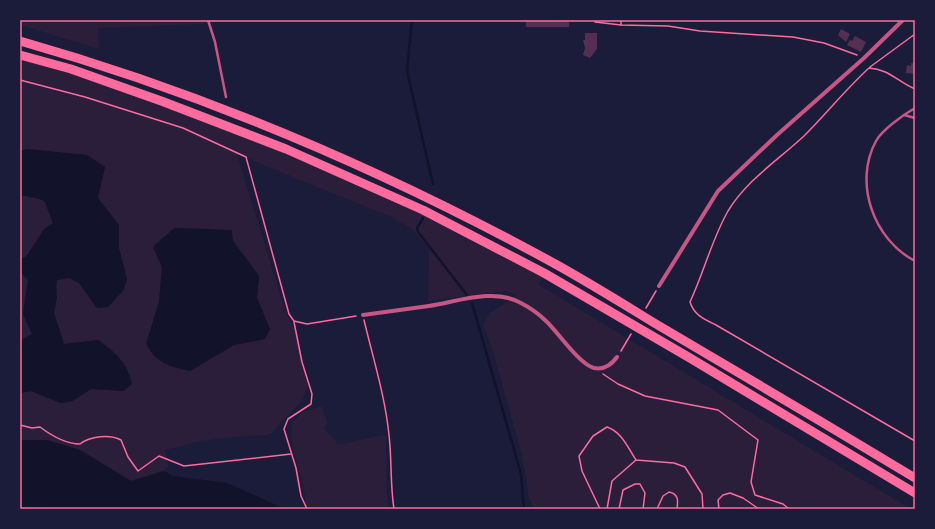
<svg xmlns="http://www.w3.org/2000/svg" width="935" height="529" viewBox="0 0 935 529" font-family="Georgia,serif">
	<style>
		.green { fill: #2a1e3b; fill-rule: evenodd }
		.water { fill: #12122b }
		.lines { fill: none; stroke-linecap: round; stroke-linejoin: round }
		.stream { stroke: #12122b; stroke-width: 2.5 }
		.building { fill: #542f53 }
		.path { stroke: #ff6b9d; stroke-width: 1.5 }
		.service { stroke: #c65784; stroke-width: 2.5 }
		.minor { stroke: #c65784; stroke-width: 4 }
		.motorway { stroke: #ff6b9d; stroke-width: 9 }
		.neatline { fill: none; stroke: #ff6b9d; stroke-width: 1.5 }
	</style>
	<rect width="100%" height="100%" fill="#1b1b3a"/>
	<!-- green -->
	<path class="green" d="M20,20h183l2,4 -107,4 1,21 -79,-24z
		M20,55l266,94 258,124 -5,12 372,224h-377l-6,-14 -1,-13 -7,-34 -28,-100 -9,-23 7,-12 26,-18 -10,-4 -78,10 1,-52 -18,-21 -20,-11 -154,-63 48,157 9,16 14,60 -6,14 -23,23 -5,8 -6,3 -26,1 -41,5 -36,9 3,16 -4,5 -33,10 -51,-31 -33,-10h-27v-47l10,-2 31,12 11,-2 19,-12 33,2 -26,-51 -34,4 -10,-31 3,-15v-18l12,-2 10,5 18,25 11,-1 19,-28 -8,-31v-23l-22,-27 -69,-49 -8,2zM174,228l38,1 21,12 26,35 -2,22 13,31 -5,10 -31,6 -44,26 -44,-27 13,-42 3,-35 -9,-21z
		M20,195l20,4 5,3 8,21c-16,10 -19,30 -32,36z
		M20,272l8,8 -5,34 9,20 -12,7z
		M322,406l5,16 -3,6 5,7 6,3 1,5 7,1 39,-9 4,1 1,63 3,10h-86c6,-13 -12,-56 -13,-71 0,-5 1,-10 1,-16l11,-10z"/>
	<!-- water -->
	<path class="water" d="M28,149l59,6 18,12 -7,31 21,27v23l8,31 -4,12 -15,16 -11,1 -18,-25 -10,-5 -12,2 -1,6 1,12 -3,15 10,31 34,-4c17,12 30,23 34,44l-8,7 -33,-2 -19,12 -11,2 -30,-12 -11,2v-52l12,-7 -9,-20 5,-34 -8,-8v-13l6,-2 18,-28 9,-6 -8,-21 -5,-3 -20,-4v-44z
		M175,228l57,2 1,11 26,35 -2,22 13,31 -5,10 -31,6 -44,26c-20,-4 -34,-8 -44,-27l13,-42 3,-35 -9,-20z
		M20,440h27l33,10 51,31 33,-10 9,5 54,7 58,26h-265z"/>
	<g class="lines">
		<!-- stream -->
		<path class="stream" d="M412,20l-5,51 26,113
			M423,218l-6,10 1,4 49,63
			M472,303l49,171 3,35"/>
	</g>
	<!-- building -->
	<path class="building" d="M526,20l43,2v5h-43z
		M841,29l9,5 -4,8 -8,-7z
		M585,33h12v16l-7,9 -7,-3 2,-7 -2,-8h2z
		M855,36l11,6 -5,10 -14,-7 3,-5 2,1z
		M911,63l4,1v10l-9,-1 1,-8 4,1z"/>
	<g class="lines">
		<!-- path -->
		<path class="path" d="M595,22l26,3v-5
			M621,25l47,1 32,5 93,6 31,6 33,12
			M870,67l45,-33
			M20,80l65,17 98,31 63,29 43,157 5,7 13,3 49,-8
			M915,89c-17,-7 -26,-20 -46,-21 -23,21 -43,46 -65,68 -27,25 -57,44 -76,75 -16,28 -24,61 -38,91 4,13 14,17 26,23l199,116
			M646,308l10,-17
			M364,320c9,38 21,76 25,115 3,25 1,49 5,74
			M294,322l8,40 10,32 -1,10 -23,15 -4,10 12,39 5,28 6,13
			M621,351l10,-17
			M603,374l15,10 27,12 73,14 40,30 -7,42 4,13 28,9 6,5
			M20,425l12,3 8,-1c12,9 25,17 40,17 10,-8 30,-10 41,-4l7,17 10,14 21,-15 25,10 107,-12
			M600,509l-18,-38 -3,-15 14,-20 14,-9c15,5 21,21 29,33
			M607,509l5,-28 24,-21 38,3 11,4 17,27 1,15
			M619,509l4,-19 12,-6h5l5,9 -2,16
			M657,509l6,-13 6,-4c10,2 9,9 8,17
			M719,509l-1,-9 5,-5 7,-2 13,5 16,11"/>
		<!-- service -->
		<path class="service" d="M208,20l7,22 11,55
			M915,108c-12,7 -33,22 -39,33 -23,42 -2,99 39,120
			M904,115l11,3"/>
		<!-- minor -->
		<path class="minor" d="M659,286l59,-95 59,-56 87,-77 39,-38
			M363,315c22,-3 44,-6 66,-9 27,-4 64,-18 90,-4 10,5 19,11 27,19 12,11 33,43 48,47 10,2 18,-4 23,-11"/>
		<!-- motorway -->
		<path class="motorway" d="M20,41c183,52 361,128 528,219 37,20 72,42 108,64 87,51 173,102 259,154
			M20,55l51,14 93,33 122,47 137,61 121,63 146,85 225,135"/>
	</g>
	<!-- border -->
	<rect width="935" height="529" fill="none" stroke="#1b1b3a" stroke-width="42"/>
	<rect x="21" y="21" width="893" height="487" class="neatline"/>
</svg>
